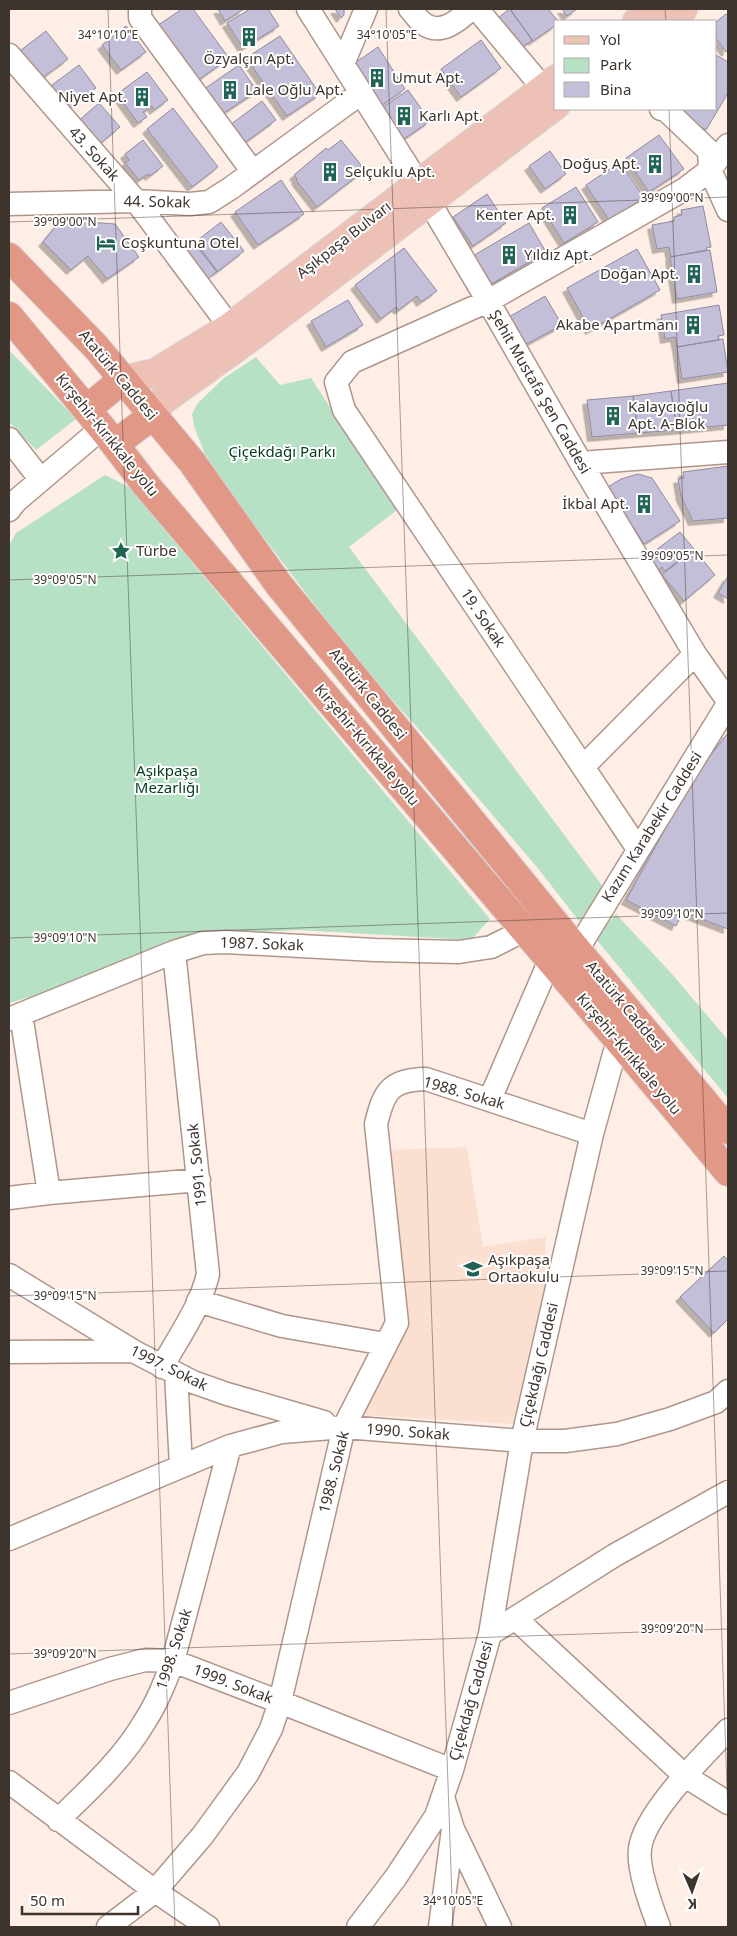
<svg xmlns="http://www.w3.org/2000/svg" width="737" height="1936" viewBox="0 0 737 1936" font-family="'Noto Sans',sans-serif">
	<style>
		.built { fill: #fbdfd1 }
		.green { fill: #b7e1c5 }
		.building { fill: #c4bfd8; stroke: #8f8aa1; filter: url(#shadow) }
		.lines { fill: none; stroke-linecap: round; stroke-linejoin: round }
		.minor-casing { stroke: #af968a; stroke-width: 25 }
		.major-casing { stroke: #d5d2d1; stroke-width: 30 }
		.highway-casing { stroke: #d5d2d1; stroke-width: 30 }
		.minor { stroke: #fff; stroke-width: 22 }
		.major { stroke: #eec1b6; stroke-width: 28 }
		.highway { stroke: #e29886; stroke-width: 28 }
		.ticks { fill: none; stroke: #3e342e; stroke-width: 1; stroke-opacity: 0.45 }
		.labels { text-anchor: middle; stroke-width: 4; stroke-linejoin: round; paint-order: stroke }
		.poi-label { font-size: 15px; fill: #3e342e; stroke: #fff; text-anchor: start }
		.street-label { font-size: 15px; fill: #3e342e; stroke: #fff }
		.park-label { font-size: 15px; fill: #003c1f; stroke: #fff }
		.ticks-label { font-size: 12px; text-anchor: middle; fill: #3e342e; stroke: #fff; stroke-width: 4; stroke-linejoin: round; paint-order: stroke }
	</style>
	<defs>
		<filter id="shadow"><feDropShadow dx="-4.5" dy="4.5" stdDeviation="0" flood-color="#0004"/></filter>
	</defs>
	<rect width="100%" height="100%" fill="#feeee6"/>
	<!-- built -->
	<path class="built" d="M467,1147l16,100 63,-10 -2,54 -31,133 -151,-9 44,-94 -20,-171z"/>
	<!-- green -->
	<path class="green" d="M9,350l67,69 -40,31 -27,-28z
		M256,357l24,28 31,-7 86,132 -48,37 255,341 -25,33 -43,-55 -98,-115 -56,-63 -56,-68 -97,-129 -25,-39 -10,-26 -2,-12 6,-11 26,-25z
		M105,475l24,12 361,432 -19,21 -172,-10 -97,5 -168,61 -25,7v-457l7,-13z
		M616,914l56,60 56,66v58l-133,-160z"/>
	<!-- building -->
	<path class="building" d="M182,9h11l36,49 -35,25 -40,-55z
		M218,9h26l-19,12z
		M250,9h18l11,17 -36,22 -16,-25z
		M335,9h9v6l-3,3z
		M510,9l22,31 -22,16 -22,-31z
		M513,9h35l10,12h-2v4l-23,16 -22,-30z
		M562,9h15l-10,7z
		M726,14l2,2v34l-2,2 -10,-14v-16z
		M126,26l20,26 -25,18 -19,-25z
		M46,31l22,28 -30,22 -21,-28z
		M280,36l40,58 -33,22 -41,-58z
		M481,40l20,28 -40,29 -20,-28z
		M378,47l27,42 -27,19 -29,-41z
		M716,55l12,7v31l-22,37 -29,-17 3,-4h36z
		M79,65l17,23 -30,23 -18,-23z
		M239,65l18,26 -36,24 -17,-26z
		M147,72l21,28 -14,10 -2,-4 -9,6 4,5 -9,6 -21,-29z
		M408,90l22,31 -29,20 -22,-31z
		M262,101l14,19 -33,24 -13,-19z
		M99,103l21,24 -24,20 -21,-23z
		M173,108l45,59 -26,20 -45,-58z
		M659,135l25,34 -35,23 -23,-34z
		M143,140l20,26 -13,10 -2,-2 -9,6 -14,-17 4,-3 -4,-6z
		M341,140l24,30 -48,37 -21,-27 1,-1 -3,-4 32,-27 2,2z
		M550,151l16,23 -21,15 -16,-23z
		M620,162l24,36 -35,22 -23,-35z
		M281,180l23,34 -46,31 -23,-33z
		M576,187l22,35 -34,21 -22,-35z
		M487,194l19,29 -33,23 -20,-29z
		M703,206l8,41 -5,1 1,2 -36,7 -2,-10 -12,2 -5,-24 22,-4v-4l8,-2 -1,-5z
		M61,220l54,4 24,33 -32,22 -19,-23 -17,14 -28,-28z
		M221,222l23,29 -27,21 -23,-29z
		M529,223l17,29 -58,34 -17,-29z
		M195,241l22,30 -22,18 -23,-30z
		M404,248l33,43 -16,11 -4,-6 -18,14 -3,-3 -15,12 -26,-34z
		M637,249l23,41 -70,40 -23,-42z
		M710,250l7,42 -40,7 -7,-42z
		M545,296l17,29 -37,20 -16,-28z
		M348,300l15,25 -37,22 -15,-26z
		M719,305l5,30 -6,1 1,4 -42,7 -2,-10 -10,2 -4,-24z
		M723,339l5,33 -46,7 -5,-32z
		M728,383v42l-51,5 -6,-39z
		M671,391l6,39 -39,3 -5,-37z
		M633,396l5,37 -46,4 -5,-37z
		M728,466v52l-35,3 -12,-24 -3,-18 6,-1 -1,-6z
		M638,474l14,4 28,43 -36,23 -36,-57 13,-8z
		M680,532l14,17 -29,22 -3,-4 -3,3 -11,-14z
		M694,549l21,26 -31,26 -22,-26z
		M728,576v23l-10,-6z
		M728,733v196l-45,-17 -7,14 -50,-26 69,-125z
		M724,1256l4,4v59l-14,14 -34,-36z"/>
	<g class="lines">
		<!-- minor casing -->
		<g class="minor-casing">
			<path id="minor" d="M140,9v9l113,154
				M308,9l110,174 70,118 93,162 114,191 33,47
				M410,9c4,4 9,12 14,15 17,12 35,-4 47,-15
				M477,9l66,79
				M9,55l127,146 94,126
				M343,64l23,-55
				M661,109l5,1 43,41 1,19 18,40
				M9,204l127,-3 54,3 19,-2 22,-14 130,-95
				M9,439l32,41
				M581,463l147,-11
				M9,510l7,-9 86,-73
				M583,767l112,-113
				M638,849l-294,-439 -8,-28 16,-20 136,-61 197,-112 25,-19 18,-25
				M577,950l151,-246
				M21,1014l28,179
				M9,1019l165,-67 29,-9 23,-1 149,8 84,2 32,-5 34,-17
				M490,1099l60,-139
				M9,1198l40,-5 150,-13
				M9,1275l124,76 60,31 34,12 97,28
				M198,1301l84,25 103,18
				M9,1352l124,-1
				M162,1367c16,-29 39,-61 46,-93l-34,-322
				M176,1374l5,92
				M9,1539l221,-93 52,-14 62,-5 178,14h43l52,-7 53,-15 46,-17 12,-11
				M515,1618l170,158 43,27
				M490,1634l32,-193 70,-307 26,-94
				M9,1703l101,-34 35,-9 28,1 107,41 172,68
				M9,1782l146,109 53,36
				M443,1797l10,32 47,98
				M58,1820c31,-30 65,-61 87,-99 12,-18 20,-39 28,-60l57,-215
				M108,1927l47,-36 48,-56 45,-62 23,-44 9,-27 64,-275 53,-104 -21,-199c8,-33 14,-44 50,-45l166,55
				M358,1927l38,-50 40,-61 16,-46 38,-136 125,-79 113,-63
				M440,1927l13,-98
				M659,1927c-7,-19 -22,-58 -19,-78 3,-34 64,-94 88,-119"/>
		</g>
		<!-- major casing -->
		<g class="major-casing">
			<path id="major" d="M637,21l18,-12
				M667,21l16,-12
				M122,380l33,-7 75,-46 326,-248
				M152,416l10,-15 85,-61 309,-235"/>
		</g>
		<!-- highway casing -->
		<g class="highway-casing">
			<path id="highway" d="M9,257l87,90 96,115 87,123 298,365 151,180
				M9,316l93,112 44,57 472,555 110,132
				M87,409l35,-29
				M115,444l37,-28"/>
		</g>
		<!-- minor -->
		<use href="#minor" class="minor"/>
		<!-- major -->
		<use href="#major" class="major"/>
		<!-- highway -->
		<use href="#highway" class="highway"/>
	</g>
	<!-- ticks -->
	<path class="ticks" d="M108,9l67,1918M386,9l67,1918M665,9l1,12M669,109l59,1707M9,222l719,-25M9,580l719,-25M9,938l719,-25M9,1296l719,-25M9,1654l719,-25"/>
	<!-- icons -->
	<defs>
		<g id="building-bare" transform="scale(1.5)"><path d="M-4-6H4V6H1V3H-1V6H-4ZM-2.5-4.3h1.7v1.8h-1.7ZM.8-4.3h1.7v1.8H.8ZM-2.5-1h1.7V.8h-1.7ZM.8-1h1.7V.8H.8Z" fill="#1f6354" stroke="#fff" stroke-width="2.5" paint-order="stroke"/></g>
		<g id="hotel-bare" transform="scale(1.5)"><path d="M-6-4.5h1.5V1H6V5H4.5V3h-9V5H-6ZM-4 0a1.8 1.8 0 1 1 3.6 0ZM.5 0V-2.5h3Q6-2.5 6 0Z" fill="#1f6354" stroke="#fff" stroke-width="2.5" paint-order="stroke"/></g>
		<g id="sight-bare" transform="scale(1.5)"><path d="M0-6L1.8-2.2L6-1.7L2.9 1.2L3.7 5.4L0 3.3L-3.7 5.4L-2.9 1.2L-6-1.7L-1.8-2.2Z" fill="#1f6354" stroke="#fff" stroke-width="2.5" paint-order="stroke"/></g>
		<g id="school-bare" transform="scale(1.5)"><path d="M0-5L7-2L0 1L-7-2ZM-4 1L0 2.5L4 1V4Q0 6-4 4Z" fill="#1f6354" stroke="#fff" stroke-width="2.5" paint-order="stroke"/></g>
	</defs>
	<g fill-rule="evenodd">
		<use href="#building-bare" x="249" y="37"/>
		<use href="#building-bare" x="377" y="78"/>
		<use href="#building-bare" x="230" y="90"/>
		<use href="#building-bare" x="142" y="97"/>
		<use href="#building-bare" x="404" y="116"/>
		<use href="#building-bare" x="655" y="164"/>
		<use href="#building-bare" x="330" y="172"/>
		<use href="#building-bare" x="570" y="215"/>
		<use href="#hotel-bare" x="106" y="243"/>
		<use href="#building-bare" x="509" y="255"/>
		<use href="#building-bare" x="694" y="274"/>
		<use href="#building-bare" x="693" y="325"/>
		<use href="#building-bare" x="613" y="416"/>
		<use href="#building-bare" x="644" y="504"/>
		<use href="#sight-bare" x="121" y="551"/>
		<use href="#school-bare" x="473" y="1269"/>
	</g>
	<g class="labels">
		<!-- poi labels -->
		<g class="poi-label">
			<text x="249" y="64" text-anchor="middle">Özyalçın Apt.</text>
			<text x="392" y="83">Umut Apt.</text>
			<text x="245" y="95">Lale Oğlu Apt.</text>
			<text x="127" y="102" text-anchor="end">Niyet Apt.</text>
			<text x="419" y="121">Karlı Apt.</text>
			<text x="640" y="169" text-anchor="end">Doğuş Apt.</text>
			<text x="345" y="177">Selçuklu Apt.</text>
			<text x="555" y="220" text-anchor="end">Kenter Apt.</text>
			<text x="121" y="248">Coşkuntuna Otel</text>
			<text x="524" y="260">Yıldız Apt.</text>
			<text x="679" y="279" text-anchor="end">Doğan Apt.</text>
			<text x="678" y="330" text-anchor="end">Akabe Apartmanı</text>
			<text x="628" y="412">Kalaycıoğlu<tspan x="628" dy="17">Apt. A-Blok</tspan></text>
			<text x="629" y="509" text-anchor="end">İkbal Apt.</text>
			<text x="136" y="556">Türbe</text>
			<text x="488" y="1265">Aşıkpaşa<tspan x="488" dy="17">Ortaokulu</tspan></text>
		</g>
		<!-- street labels -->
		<g class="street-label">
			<text transform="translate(94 154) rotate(48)" y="5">43. Sokak</text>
			<text transform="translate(157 202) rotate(1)" y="5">44. Sokak</text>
			<text transform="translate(344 240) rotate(-38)" y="5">Aşıkpaşa Bulvarı</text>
			<text transform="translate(118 375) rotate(50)" y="5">Atatürk Caddesi</text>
			<text transform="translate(540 392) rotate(60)" y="5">Şehit Mustafa Şen Caddesi</text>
			<text transform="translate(107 435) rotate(51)" y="5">Kırşehir-Kırıkkale yolu</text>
			<text transform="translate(483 618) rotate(56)" y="5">19. Sokak</text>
			<text transform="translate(368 694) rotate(51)" y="5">Atatürk Caddesi</text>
			<text transform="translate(367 745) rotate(50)" y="5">Kırşehir-Kırıkkale yolu</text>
			<text transform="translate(652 827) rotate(-58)" y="5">Kazım Karabekir Caddesi</text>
			<text transform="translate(262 944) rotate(2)" y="5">1987. Sokak</text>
			<text transform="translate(625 1006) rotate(50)" y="5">Atatürk Caddesi</text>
			<text transform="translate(629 1054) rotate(50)" y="5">Kırşehir-Kırıkkale yolu</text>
			<text transform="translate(464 1093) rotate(16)" y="5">1988. Sokak</text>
			<text transform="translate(197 1165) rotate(-96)" y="5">1991. Sokak</text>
			<text transform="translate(539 1365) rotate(-77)" y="5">Çiçekdağı Caddesi</text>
			<text transform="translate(169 1368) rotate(26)" y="5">1997. Sokak</text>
			<text transform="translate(408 1432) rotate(4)" y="5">1990. Sokak</text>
			<text transform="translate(334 1472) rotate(-76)" y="5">1988. Sokak</text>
			<text transform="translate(174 1649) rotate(-72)" y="5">1998. Sokak</text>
			<text transform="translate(233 1684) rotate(21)" y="5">1999. Sokak</text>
			<text transform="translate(471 1701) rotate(-74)" y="5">Çiçekdağ Caddesi</text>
		</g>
		<!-- park labels -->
		<g class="park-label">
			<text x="282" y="457">Çiçekdağı Parkı</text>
			<text x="167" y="776">Aşıkpaşa<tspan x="167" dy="17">Mezarlığı</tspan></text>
		</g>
	</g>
	<g class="ticks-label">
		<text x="108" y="39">34°10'10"E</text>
		<text x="387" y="39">34°10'05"E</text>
		<text x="672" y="202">39°09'00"N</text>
		<text x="65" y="226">39°09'00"N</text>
		<text x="672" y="560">39°09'05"N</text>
		<text x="65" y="584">39°09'05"N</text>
		<text x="672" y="918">39°09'10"N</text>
		<text x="65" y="942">39°09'10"N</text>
		<text x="672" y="1275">39°09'15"N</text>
		<text x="65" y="1300">39°09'15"N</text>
		<text x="672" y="1633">39°09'20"N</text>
		<text x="65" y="1658">39°09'20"N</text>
		<text x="453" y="1905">34°10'05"E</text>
	</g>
	<!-- border -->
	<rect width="737" height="1936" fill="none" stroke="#3e342e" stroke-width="20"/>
	<!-- legend -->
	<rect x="554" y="20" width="162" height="90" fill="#ffffff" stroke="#b2aeab"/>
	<rect x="564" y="36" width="25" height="8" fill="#eec1b6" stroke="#b2aeab"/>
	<text x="600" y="45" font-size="15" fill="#3e342e">Yol</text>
	<rect x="564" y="58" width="25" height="15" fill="#b7e1c5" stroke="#b2aeab"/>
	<text x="600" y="70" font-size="15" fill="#3e342e">Park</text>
	<rect x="564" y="82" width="25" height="15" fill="#c4bfd8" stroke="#b2aeab"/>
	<text x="600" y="95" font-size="15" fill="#3e342e">Bina</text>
	<!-- north arrow -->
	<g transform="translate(692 1891) rotate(178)" stroke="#ffffff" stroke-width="4" paint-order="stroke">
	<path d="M0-4L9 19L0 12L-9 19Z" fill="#3e342e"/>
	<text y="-8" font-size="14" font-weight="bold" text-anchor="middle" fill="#3e342e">K</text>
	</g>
	<!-- scale -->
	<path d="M22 1906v8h116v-8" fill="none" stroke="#3e342e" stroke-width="2.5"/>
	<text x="30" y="1906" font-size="15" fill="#3e342e" stroke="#ffffff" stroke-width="4" paint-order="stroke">50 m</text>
</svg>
